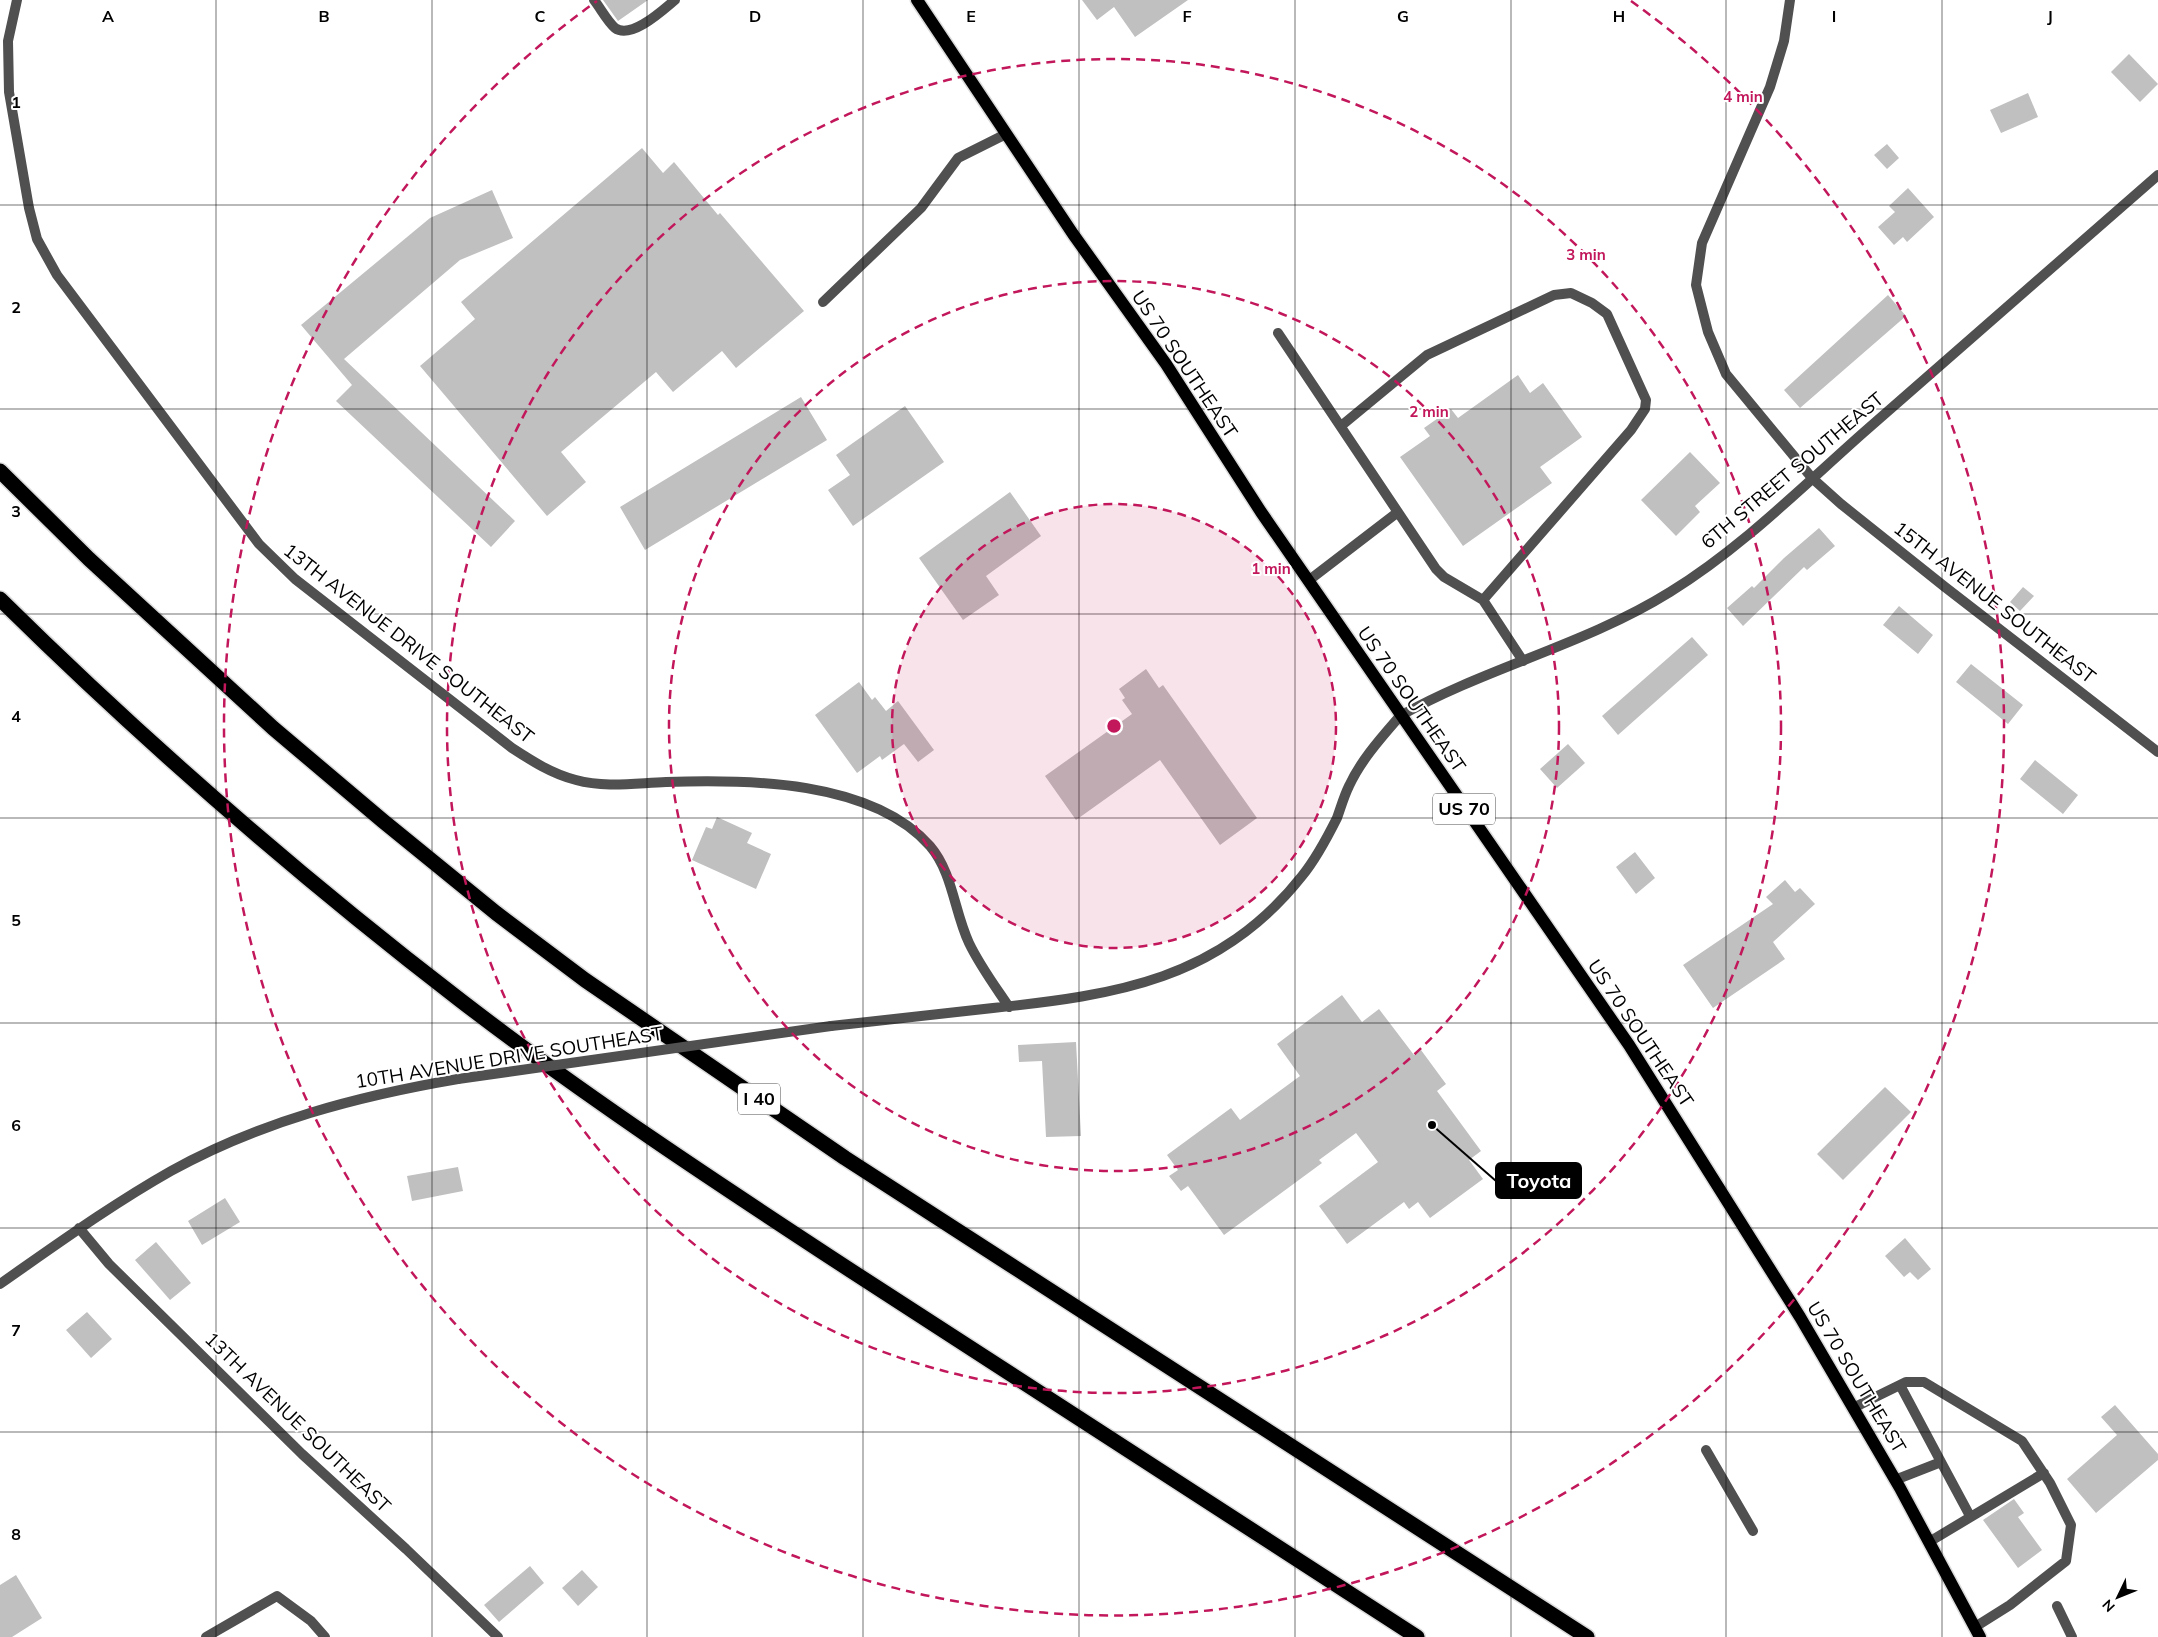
<svg xmlns="http://www.w3.org/2000/svg" width="2158" height="1637" viewBox="0 0 2158 1637" font-family="Mulish,sans-serif">
	<style>
		.building { fill: #c0c0c0 }
		.lines { fill: none; stroke-linecap: round; stroke-linejoin: round }
		.primary-casing { stroke: #dbdbdb; stroke-width: 15 }
		.motorway-casing { stroke: #dbdbdb; stroke-width: 18 }
		.service { stroke: #505050; stroke-width: 10 }
		.minor { stroke: #505050; stroke-width: 10 }
		.tertiary { stroke: #505050; stroke-width: 10 }
		.primary { stroke: #000; stroke-width: 12 }
		.motorway { stroke: #000; stroke-width: 15 }
		.minor-bridge { stroke: #505050; stroke-width: 10 }
		.grid { fill: none; stroke: #000; stroke-width: 1; stroke-opacity: 0.55 }
		.ring { fill: none; stroke: #c2185b; stroke-width: 2.5; stroke-dasharray: 9 6 }
		.labels { text-anchor: middle; stroke-width: 4; stroke-linejoin: round; paint-order: stroke }
		.shield { fill: #fff; stroke: #4c4c4c; stroke-width: 1 }
		.shield-label { font-size: 18px; font-weight: bold; fill: #000 }
		.street-label { font-size: 19px; fill: #000; stroke: #fff }
		.grid-label { font-size: 16px; text-anchor: middle; font-weight: bold; fill: #000; stroke: #fff; stroke-width: 4; stroke-linejoin: round; paint-order: stroke }
		.centre { fill: #c2185b; stroke: #fff; stroke-width: 2.5 }
		.ring-label { font-size: 15px; text-anchor: middle; font-weight: bold; fill: #c2185b; stroke: #fff; stroke-width: 4; stroke-linejoin: round; paint-order: stroke }
		.leader { fill: none; stroke: #000; stroke-width: 2 }
		.callout-dot { fill: #000; stroke: #fff; stroke-width: 2 }
		.callout { fill: #000; stroke: #000; stroke-width: 2 }
		.callout-label { font-size: 20px; text-anchor: middle; font-weight: bold; fill: #fff }
	</style>
	<rect width="100%" height="100%" fill="#fff"/>
	<!-- building -->
	<path class="building" d="M603,0h45l-30,21z
		M1082,0h106l-53,37 -21,-30 -17,13z
		M2129,54l29,30 -18,18 -29,-30z
		M2028,93l10,24 -37,16 -11,-23z
		M1887,144l12,14 -12,11 -13,-14z
		M642,148l21,25 11,-11 44,53 2,-2 84,98 -68,57 -14,-17 -49,41 -17,-20 -95,80 25,30 -39,34 -127,-150 55,-47 -14,-17z
		M1908,188l26,29 -27,25 -4,-5 -9,8 -16,-18 17,-15 -6,-6z
		M492,190l21,48 -53,22 -116,99 171,162 -24,26 -155,-146 16,-16 -51,-60 129,-107z
		M1888,295l18,21 -106,92 -16,-18z
		M1518,375l12,18 13,-10 39,54 -42,30 12,16 -89,63 -63,-89 30,-21 -6,-8 27,-19 7,9z
		M801,397l26,43 -182,110 -25,-43z
		M905,406l39,56 -91,64 -25,-36 22,-15 -14,-20z
		M1690,452l30,31 -25,23 5,6 -24,24 -35,-36z
		M1010,492l31,44 -55,40 13,19 -36,25 -44,-62z
		M1819,528l16,18 -28,24 -3,-3 -61,59 -16,-18 25,-22 2,2 30,-30z
		M2023,587l11,9 -14,15 -10,-9z
		M1899,606l34,29 -15,19 -35,-29z
		M1692,637l16,18 -90,80 -16,-19z
		M1971,664l52,41 -15,19 -52,-42z
		M1146,669l13,19 4,-3 94,133 -37,27 -60,-85 -84,60 -31,-44 87,-62 -10,-14 3,-2 -6,-9z
		M859,682l13,18 3,-3 11,14 12,-10 36,49 -16,12 -14,-18 -22,16 -2,-4 -23,17 -42,-58z
		M1568,744l17,19 -28,25 -17,-19z
		M2035,760l43,35 -15,19 -43,-35z
		M717,817l35,16 -5,10 24,11 -15,35 -64,-29 14,-33 6,2z
		M1635,852l20,26 -19,16 -20,-27z
		M1785,880l10,12 5,-4 15,16 -42,38 12,17 -72,49 -30,-43 90,-61 -7,-7z
		M1342,995l20,27 17,-13 35,46 7,-5 25,34 -9,7 44,60 -12,9 14,19 -53,39 -12,-16 -9,7 -5,-7 -57,42 -28,-38 59,-44 -22,-29 -37,27 3,3 -98,72 -36,-49 -7,5 -12,-15 9,-6 -11,-15 64,-47 9,12 60,-44 -23,-32z
		M1076,1042l5,94 -35,1 -4,-76 -23,1 -1,-17z
		M1885,1087l26,25 -68,68 -26,-26z
		M458,1167l5,24 -51,10 -5,-25z
		M225,1198l15,24 -38,23 -14,-24z
		M1905,1238l26,31 -13,11 -8,-8 -6,5 -19,-21z
		M156,1242l35,41 -21,17 -35,-40z
		M87,1312l25,27 -21,19 -25,-28z
		M2115,1405l43,49v6l-62,53 -29,-34 50,-44 -16,-18z
		M2014,1499l10,14 -6,4 24,33 -24,18 -35,-48z
		M530,1566l14,17 -45,39 -15,-17z
		M582,1570l16,17 -20,19 -16,-18z
		M16,1575l26,43 -30,19h-12v-52z"/>
	<g class="lines">
		<!-- primary casing -->
		<g class="primary-casing">
			<path id="primary" d="M917,0l156,234 93,130 95,148 368,533 171,272 100,171 80,149"/>
		</g>
		<!-- motorway casing -->
		<g class="motorway-casing">
			<path id="motorway" d="M0,471l89,88 184,169 110,93 113,92 89,67 260,178 742,479
				M0,599c145,143 299,277 460,401 126,97 260,185 393,272 187,123 376,243 564,365"/>
		</g>
		<!-- service -->
		<path class="service" d="M594,0c7,9 13,21 21,28 16,12 48,-18 60,-28
			M823,302l98,-94 37,-50 48,-24
			M1278,333l158,236 8,8 39,23 40,61
			M1341,426l86,-71 127,-60 17,-2 21,10 15,11 39,86 -1,9 -14,21 -148,170
			M1308,581l90,-69
			M1900,1385l41,77
			M1853,1408l53,-26h18l98,59 28,42 21,42 -5,36 -56,44 -35,22
			M1706,1450l47,81
			M1895,1480l46,-18 29,54
			M1929,1542l115,-69
			M2057,1606l15,31
			M206,1637l71,-41 34,25 14,16"/>
		<!-- minor -->
		<path class="minor" d="M17,0l-9,41 1,51 20,116 8,31 20,36 202,269 36,35 217,169c20,13 40,26 64,32 29,8 60,3 90,2 81,-3 206,-2 264,64 23,27 24,65 39,97 11,23 26,43 40,64
			M1790,0l-6,41 -14,46 -68,156 -6,42 12,47 18,42 86,104 29,26 104,83 213,165
			M831,1026c54,-6 108,-12 162,-18 123,-13 227,-28 309,-132 14,-17 25,-38 35,-58 4,-11 7,-22 12,-32 12,-26 32,-48 51,-70
			M79,1228l30,36 193,190 104,95 92,88
			M0,1284c56,-39 111,-79 171,-113 88,-49 187,-75 287,-92"/>
		<!-- tertiary -->
		<path class="tertiary" d="M1400,716c87,-49 185,-71 270,-124 70,-43 131,-104 193,-159 99,-86 197,-172 295,-258"/>
		<!-- primary -->
		<use href="#primary" class="primary"/>
		<!-- motorway -->
		<use href="#motorway" class="motorway"/>
		<!-- minor-bridge -->
		<path class="minor-bridge" d="M458,1079l373,-53"/>
	</g>
	<!-- grid -->
	<path class="grid" d="M216,0v1637M432,0v1637M647,0v1637M863,0v1637M1079,0v1637M1295,0v1637M1511,0v1637M1726,0v1637M1942,0v1637M0,205h2158M0,409h2158M0,614h2158M0,818h2158M0,1023h2158M0,1228h2158M0,1432h2158"/>
	<!-- distance rings -->
	<circle cx="1114" cy="726" r="222" fill="#c2185b" fill-opacity=".12"/>
	<g class="ring">
		<circle cx="1114" cy="726" r="222"/>
		<circle cx="1114" cy="726" r="445"/>
		<circle cx="1114" cy="726" r="667"/>
		<path d="M1631 1A890 890 0 1 1 597 1"/>
	</g>
	<g class="labels">
		<!-- shield labels -->
		<g class="shield">
			<rect x="1433" y="793.5" width="62" height="31" rx="4"/>
			<rect x="738" y="1083.5" width="42" height="31" rx="4"/>
		</g>
		<g class="shield-label">
			<text x="1464" y="815">US 70</text>
			<text x="759" y="1105">I 40</text>
		</g>
		<!-- street labels -->
		<g class="street-label">
			<text transform="translate(1185 364) rotate(56)" y="7">US 70 SOUTHEAST</text>
			<text transform="translate(1792 470) rotate(-40)" y="7">6TH STREET SOUTHEAST</text>
			<text transform="translate(1995 602) rotate(38)" y="7">15TH AVENUE SOUTHEAST</text>
			<text transform="translate(409 643) rotate(38)" y="7">13TH AVENUE DRIVE SOUTHEAST</text>
			<text transform="translate(1412 699) rotate(55)" y="7">US 70 SOUTHEAST</text>
			<text transform="translate(1641 1033) rotate(56)" y="7">US 70 SOUTHEAST</text>
			<text transform="translate(509 1057) rotate(-9)" y="7">10TH AVENUE DRIVE SOUTHEAST</text>
			<text transform="translate(1857 1377) rotate(59)" y="7">US 70 SOUTHEAST</text>
			<text transform="translate(298 1422) rotate(44)" y="7">13TH AVENUE SOUTHEAST</text>
		</g>
	</g>
	<g class="grid-label">
		<text x="108" y="22">A</text>
		<text x="324" y="22">B</text>
		<text x="540" y="22">C</text>
		<text x="755" y="22">D</text>
		<text x="971" y="22">E</text>
		<text x="1187" y="22">F</text>
		<text x="1403" y="22">G</text>
		<text x="1619" y="22">H</text>
		<text x="1834" y="22">I</text>
		<text x="2050" y="22">J</text>
		<text x="16" y="108">1</text>
		<text x="16" y="313">2</text>
		<text x="16" y="517">3</text>
		<text x="16" y="722">4</text>
		<text x="16" y="926">5</text>
		<text x="16" y="1131">6</text>
		<text x="16" y="1336">7</text>
		<text x="16" y="1540">8</text>
	</g>
	<circle cx="1114" cy="726" r="8" class="centre"/>
	<g class="ring-label">
		<text x="1743" y="102">4 min</text>
		<text x="1586" y="260">3 min</text>
		<text x="1429" y="417">2 min</text>
		<text x="1271" y="574">1 min</text>
	</g>
	<!-- callouts -->
	<path class="leader" d="M1432 1125L1496 1181"/>
	<circle class="callout-dot" cx="1432" cy="1125" r="5"/>
	<rect class="callout" x="1496" y="1163" width="85" height="35" rx="5"/>
	<g class="callout-label">
		<text x="1539" y="1188">Toyota</text>
	</g>
	<!-- north arrow -->
	<g transform="translate(2118 1597) rotate(227)" stroke="#ffffff" stroke-width="4" paint-order="stroke">
	<path d="M0-4L9 19L0 12L-9 19Z" fill="#000000"/>
	<text y="-8" font-size="14" font-weight="bold" text-anchor="middle" fill="#000000">N</text>
	</g>
</svg>
